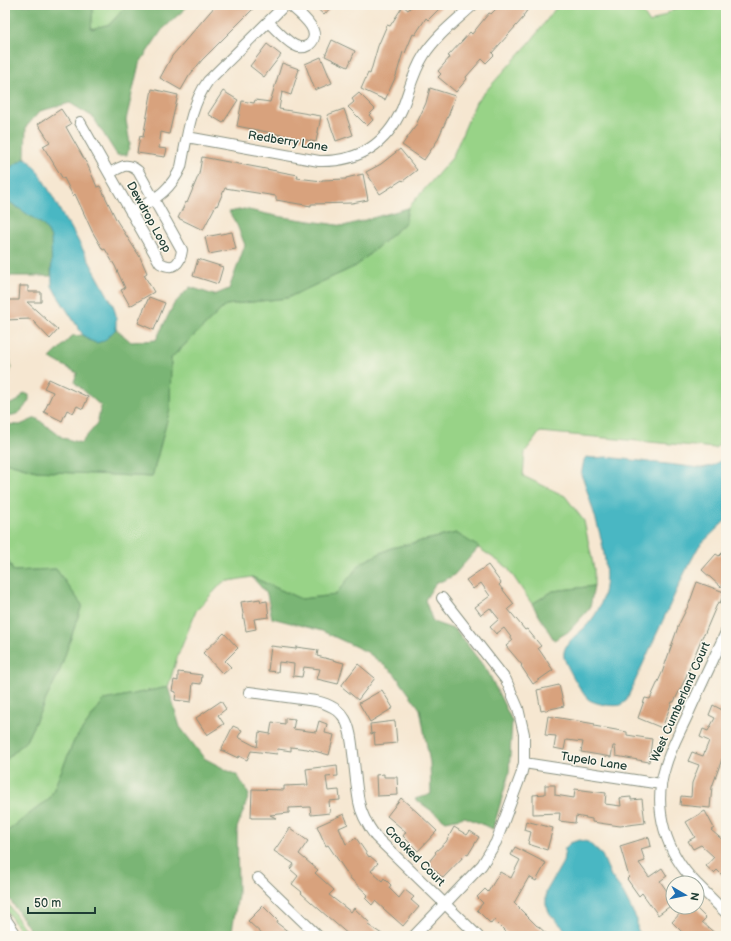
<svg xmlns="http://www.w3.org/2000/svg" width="731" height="941" viewBox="0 0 731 941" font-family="'Balsamiq Sans',sans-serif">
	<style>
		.green { fill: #98d387; stroke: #5c885e }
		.forest { fill: #7ab574; stroke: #4c7954 }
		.water { fill: #49b7c3; stroke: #347a7c }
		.building { fill: #d8a27d }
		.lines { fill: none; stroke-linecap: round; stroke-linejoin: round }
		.minor-casing { stroke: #8a9282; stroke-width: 12 }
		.minor { stroke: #fff; stroke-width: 10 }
		.labels { text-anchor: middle; stroke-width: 3; stroke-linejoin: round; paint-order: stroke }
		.street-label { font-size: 12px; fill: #1f3d34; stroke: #fbf7ec }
	</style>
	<rect width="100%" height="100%" fill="#fbf7ec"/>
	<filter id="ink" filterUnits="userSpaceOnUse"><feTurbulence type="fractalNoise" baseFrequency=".025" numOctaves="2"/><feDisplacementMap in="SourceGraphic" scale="8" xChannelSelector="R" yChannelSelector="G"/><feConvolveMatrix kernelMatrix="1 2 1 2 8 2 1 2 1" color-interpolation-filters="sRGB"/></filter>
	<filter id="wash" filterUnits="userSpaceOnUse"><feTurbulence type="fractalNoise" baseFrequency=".012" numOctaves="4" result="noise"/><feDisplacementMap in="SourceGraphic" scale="16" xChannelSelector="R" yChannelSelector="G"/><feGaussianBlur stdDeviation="0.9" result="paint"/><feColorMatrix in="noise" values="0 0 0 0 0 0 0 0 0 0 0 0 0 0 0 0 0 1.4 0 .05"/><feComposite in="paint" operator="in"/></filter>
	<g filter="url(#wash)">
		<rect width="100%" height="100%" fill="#f6e7d1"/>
		<!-- green -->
		<path class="green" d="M94,5h33l-17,19 -19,5 2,-20z
			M558,5h80l12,18 32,-18h44v434l-11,9 -175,-16 -15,20 -2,24 42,20 19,25 10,48v17l-41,5 -21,13 -25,-37 -51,-34 -65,15 -30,15 -26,32 -34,4 -49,-22 -29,5 -27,29 -19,47 -9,29 -64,13 -30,41 -24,57 -45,35v-72l21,-20 34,-71 22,-65 -26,-36 -43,2 -8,-17v-92l31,9 116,6 18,-68 1,-51 55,-53 61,-7 69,-32 49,-43 3,-15 44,-50 24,-56 55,-61z
			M5,899l24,37h-6l-18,-28z"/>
		<!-- forest -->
		<path class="forest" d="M5,5h89l-1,4 -2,20 19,-5 17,-19h62l-27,25 -23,34 -13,56 4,24 -3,11h-10l-24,-38 -23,-14 -30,8 -14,16 -1,31 -20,13z
			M5,199c13,11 43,21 46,40 2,11 0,26 0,37h-46z
			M408,208l-3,15 -49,43 -69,32 -61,7 -55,53 -1,51 -18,68 -116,-6 -31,-9v-38l15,1 16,-7 27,20 18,5 16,-19 4,-18 -27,-24 3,-9 -27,-15 22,-22 11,-1 6,5 15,1 12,-12 15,13 25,-2 18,-36 16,-17 24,8 15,-6 16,-44 -8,-20 -8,-13 15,-3 32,7 68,10z
			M5,330l6,37 -4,19 -2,1z
			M24,393l5,2v5c-6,10 -11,17 -24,15v-9l13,-5z
			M456,533l23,14 -26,29 -18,8 -10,16 8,22 23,8 32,42 24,49 -3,52 -16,56 -28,-12 -19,4 -31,-22 16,-5 -1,-31 -10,-54 -26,-36 -27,-21 -45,-21 -50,-13 -5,-24 -15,-17 49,22 34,-4 26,-32 30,-15z
			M5,554l8,17 43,-2 26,36 -22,65 -34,71 -21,20z
			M594,586l-4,22 -22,24 -14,8 -22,-36 21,-13z
			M168,687l12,40 24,31 34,18 11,19 -12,33 1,67 -7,41h-197l-29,-44v-59l45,-35 24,-57 30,-41z"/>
		<!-- water -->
		<path class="water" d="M25,158c10,2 35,53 41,64l3,2 44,81 3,10v14l-12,12 -8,2 -7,-3 -6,-5 -26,-40 -5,-9 -1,-48 -4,-8 -5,-6 -37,-25v-28z
			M586,457l8,1 12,-1 95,11 11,-2 14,-9v63l-27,26 -14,26 -59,129c-2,1 -3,3 -5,4 -7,2 -27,-1 -33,-6 -5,-4 -23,-35 -24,-42 -2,-14 14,-22 22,-31 8,-8 14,-18 17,-29 10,-35 -9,-82 -19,-116l-3,-6 3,-15z
			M579,840l9,2 14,13 9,21 10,13 16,31v8l4,8h-70l-21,-22 -4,-9v-13l17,-30 2,-14 5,-5z"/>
		<g id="blocks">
			<!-- building -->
			<path class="building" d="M216,5h41l-55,55 -13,16 -8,14 -21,-12 12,-22z
				M313,5h20l-9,10z
				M413,5h30l-15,15 -2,-2 -11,17 -2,-1 -8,19 -2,-1 -7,24 -11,24 -24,-11 7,-16 2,1 8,-28 9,-21 3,1 13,-20 5,4z
				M500,5h31l-8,11 1,1 -32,36 2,2 -8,8 -4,-4 -16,18 1,2 -11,13 -18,-15 3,-3 -3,-3 12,-14 -2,-1 15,-16 7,-8 2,2 17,-21 2,1z
				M332,40l23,11 -7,16 -23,-11z
				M267,44l14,11 -17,22 -14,-11z
				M321,57l11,26 -17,7 -10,-26z
				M282,63l17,6 -8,26 -9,-3 -3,17 42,7 -5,26 -79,-16 5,-25 12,2 1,-3 15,2z
				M430,88l25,8 -6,18 -12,27 -13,19 -22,-15 13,-18 11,-24z
				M152,89l26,6 -9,39 -8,-2 -2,16 8,1 -2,8 -28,-4 3,-17 3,1z
				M223,91l15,9 -15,23 -15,-9z
				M359,93l16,16 -6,6 4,5 -6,6 -19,-19 6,-5 -2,-3z
				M61,109l10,15 -5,3 22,39 9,21 3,-1 17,35 23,36 7,16 -3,2 10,17 -24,14 -9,-16 4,-2 -10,-22 -10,-17 -2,1 -11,-19 -17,-37 -2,2 -9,-18 -1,1 -20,-33 7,-4 -12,-18z
				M344,109l9,26 -17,6 -9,-26z
				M400,149l17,21 -14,11 -1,-1 -22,14 -14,-22 15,-8z
				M202,157l96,18 -1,3 25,3v-1l24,-1v-1l17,-4 5,26 -16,3 -41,1v2l-35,-6v-4l-51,-8 -8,18 -1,-1 -13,25 -25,-12 8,-16 1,1 12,-29z
				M232,232l4,17 -27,5 -4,-17z
				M198,259l25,8 -5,17 -25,-8z
				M20,286h8v6h13v10h-14l31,28 -8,9 -19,-20 -26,1v-20h14z
				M149,297l16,6 -11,27 -16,-7z
				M49,379l39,18 -5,12 -6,-3 -4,7 -6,-3 -5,11 -18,-9 9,-20 -9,-4z
				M726,549v32l-5,6 -19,-17 14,-16 3,2z
				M488,565l13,18 -2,2 15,19 -6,5 17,21 2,-1 14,17 -3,2 15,22 -20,14 -12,-18 1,-1 -16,-19 7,-6 -9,-12 -8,6 -6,-7 9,-8 -9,-11 -9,7 -6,-8 15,-11 -9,-13 -8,6 -7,-9z
				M697,582l27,10 -4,11 -2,-1 -14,33h-1l-18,44 -11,23h-2l-10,26 -24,-10 7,-20 5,1 12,-26 17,-49 10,-20z
				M260,599l1,3 6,-1 2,16 -15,2 2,10 -10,2 -5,-29z
				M224,633l14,15 -13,13 6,6 -8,7 -20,-21z
				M271,646l25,3v-2l22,3 -1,6 27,7 -6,21 -21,-5 3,-10 -16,-2 -2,10 -9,-1 1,-12 -15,-2 -1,10 -10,-1z
				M358,664l17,14 -17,22 -17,-14z
				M178,672l24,3 -1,9 -8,-1 -2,19 -16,-2 1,-8 -4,-1 2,-11 4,1z
				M559,685l5,21 -23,5 -4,-21z
				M382,690l11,18 -23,14 -11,-19z
				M221,701l5,8 -8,6 6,9 -17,11 -11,-17z
				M713,705l13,7v41l-2,6h-2l-10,28 -2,21 -30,-3 1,-9 10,1 1,-14 7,-18 -11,-4 4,-9 11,4 6,-15 -9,-4 3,-8 5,2 7,-13 -6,-3z
				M548,716l47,8 -1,2 33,6v3l25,4 -3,23 -33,-6 -1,-10h-2l-2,11 -30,-5 2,-10 -17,-2 -2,10 -10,-2 2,-12 -11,-1z
				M285,718l10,1 -2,10 23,3 3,-11 8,3 -2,9 9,2 -5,20 -22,-6 -16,-2v4l-13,-2 -1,5 -26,-3 -4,9 -8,-4 -1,2 -17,-8 12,-24 9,4 -4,7 19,10 2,-15 11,2 2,-12 13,2z
				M395,721l2,22 -22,2 -1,-12 -3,1 -1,-10z
				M337,765l1,11 -12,1 2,14 11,-1 1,10 -11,1 1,12 -19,2 -1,-8 -21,1v5l-19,2 6,3h-25l1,-29 32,1v-4l24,-1 -2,-16z
				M384,774v3h13l1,18 -21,1 -1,-21z
				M545,785h10v10l19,3 1,-9 31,4 -1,11 16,2 -1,-8 11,-1v3l11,-1 3,24 -25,3 -28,-4v-3l-16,-3 -1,7 -16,-2 1,-8 -27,1v-19l12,-1z
				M401,798l16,14 20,19 -19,20 -15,-15 3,-4 -19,-16z
				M705,811l9,17 -3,2 15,13v36l-9,-9 -3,3 -8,-7 8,-9 -13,-12 -8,4 -5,-8 7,-4 -9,-15z
				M344,814l4,10 -9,4 7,16 10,-6 13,19 1,-1 8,7 -7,8 11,10 2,-3 7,7 -2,3 10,10 6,-8 9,7 -3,3 8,7 -16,19 -28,-25 -3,4 -7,-7 3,-3 -17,-16 -23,-34 -2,1 -9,-20z
				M526,821l27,7 -6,22 -19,-6 3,-12 -7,-2z
				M454,827l13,8 3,-4 9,6 -11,18 -2,-1 -23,24 -15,-15 8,-10 -1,-1 11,-10z
				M290,828l18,13 -9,13 19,16 -3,3 19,17 -5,5 22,17 3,-4 16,15 -2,2 17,11h-35l-30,-26 -19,-17 1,-1 -10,-8 6,-8 -8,-7 4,-5 -20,-13z
				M649,837l2,9 -10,3 4,12 -6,2 10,14 13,-9 5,8 -7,5 9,13 4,-3v13l-15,11 -16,-22 -3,3 -12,-17 2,-2 -9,-31z
				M515,847l31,16 -10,18 -7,-4 -15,26 23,23h1l11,10h-39l-16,-16 -3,4 -14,-14 6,-7 -6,-6 8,-8 3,3 12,-20 11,6 9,-18 -9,-5z
				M263,906l15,15 -1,2 17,13h-30l-16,-15z
				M686,907h9l11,11 -4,4 16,14h-32l-14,-14z"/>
		</g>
	</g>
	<g filter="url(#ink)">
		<use href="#blocks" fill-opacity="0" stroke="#8a9282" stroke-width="1"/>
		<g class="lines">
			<!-- minor casing -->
			<g class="minor-casing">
				<path id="minor" d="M268,22c8,7 17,18 26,23 5,3 10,3 15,0 16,-13 -10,-32 -19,-40
					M80,122l80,141c13,7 20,2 22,-13l-44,-79c-11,-10 -17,-4 -28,2
					M187,137l132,24c39,1 67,-16 83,-52 7,-17 11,-37 22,-54 12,-19 32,-34 49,-50
					M131,213c23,-14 38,-20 50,-46 6,-29 9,-61 27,-86l77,-76
					M249,692l67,9c31,7 34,24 37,52 2,16 3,33 6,49 2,13 9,24 17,35l102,99
					M524,763l137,21
					M258,878l60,58
					M696,883c-30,-30 -44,-74 -31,-115 5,-19 16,-38 24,-56 12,-27 25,-54 37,-80
					M697,884l29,29
					M5,918l12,18
					M414,936l68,-71 14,-23 25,-67 3,-12v-29l-6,-26 -12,-28 -64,-82"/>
			</g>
			<!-- minor -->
			<use href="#minor" class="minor"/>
		</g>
	</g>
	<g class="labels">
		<!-- street labels -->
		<g class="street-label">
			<text transform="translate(288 141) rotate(9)" y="4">Redberry Lane</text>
			<text transform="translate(149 217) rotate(61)" y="4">Dewdrop Loop</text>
			<text transform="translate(680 702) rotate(-66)" y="4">West Cumberland Court</text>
			<text transform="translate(594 761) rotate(9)" y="4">Tupelo Lane</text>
			<text transform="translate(415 856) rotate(45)" y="4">Crooked Court</text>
		</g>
	</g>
	<!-- margin -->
	<rect width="731" height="941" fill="none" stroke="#fbf7ec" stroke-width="20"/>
	<!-- north arrow -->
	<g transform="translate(685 895) rotate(99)"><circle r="19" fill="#fbf7ec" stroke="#a3ada2"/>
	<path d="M0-3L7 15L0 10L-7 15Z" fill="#1f6fb2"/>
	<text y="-6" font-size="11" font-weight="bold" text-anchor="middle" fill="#1f3d34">N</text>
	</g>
	<!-- scale -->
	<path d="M28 907v6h67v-6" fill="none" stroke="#1f3d34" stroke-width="2"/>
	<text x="34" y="907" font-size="12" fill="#1f3d34" stroke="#fbf7ec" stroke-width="3" paint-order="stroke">50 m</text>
</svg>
